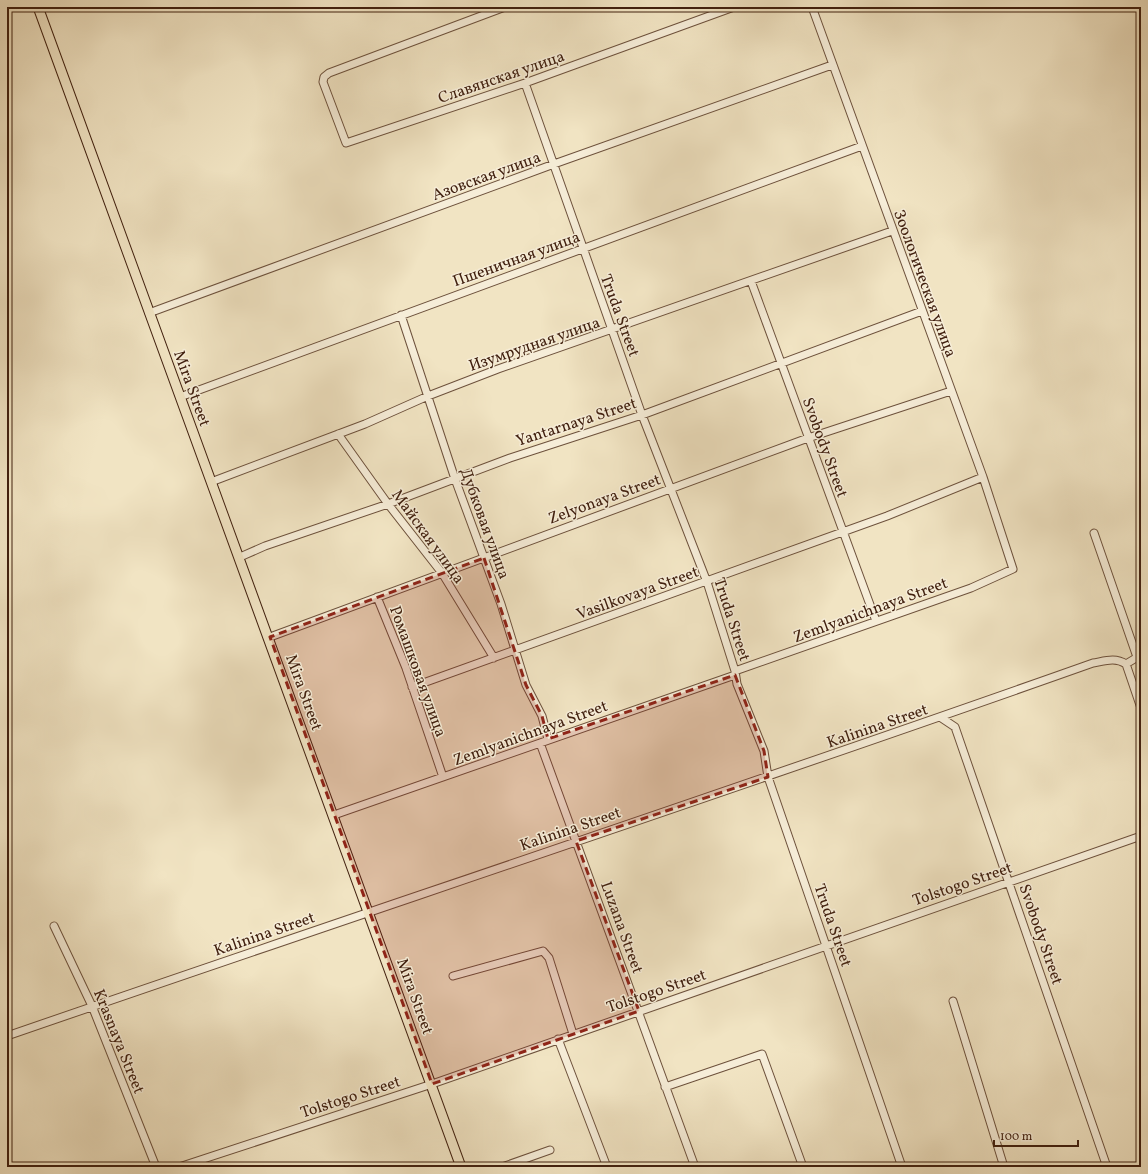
<svg xmlns="http://www.w3.org/2000/svg" width="1148" height="1174" viewBox="0 0 1148 1174" font-family="Vollkorn,serif">
	<style>
		.lines { fill: none; stroke-linecap: round; stroke-linejoin: round }
		.minor-casing { stroke: #6d513c; stroke-width: 9 }
		.major-casing { stroke: #41200f; stroke-width: 11 }
		.minor { stroke: #f6edd8; stroke-width: 7 }
		.major { stroke: #f1e4c3; stroke-width: 9 }
		.marked { fill: #8f2418; fill-opacity: 0.2; stroke: #8f2418; stroke-width: 3; stroke-dasharray: 8 5; stroke-linejoin: round }
		.labels { text-anchor: middle; stroke-width: 3; stroke-linejoin: round; paint-order: stroke }
		.street-label { font-size: 16px; fill: #41200f; stroke: #f6edd8 }
	</style>
	<rect width="100%" height="100%" fill="#f1e4c3"/>
	<filter id="stains"><feTurbulence type="fractalNoise" baseFrequency=".005" numOctaves="4"/><feColorMatrix values="0 0 0 0 .2 0 0 0 0 .09 0 0 0 0 .02 0 0 0 .5 -.17"/></filter>
	<radialGradient id="worn" r=".72"><stop offset=".6" stop-color="#630" stop-opacity="0"/><stop offset="1" stop-color="#630" stop-opacity=".3"/></radialGradient>
	<g class="lines">
		<!-- minor casing -->
		<g class="minor-casing">
			<path id="minor" d="M505,7l-176,66 -5,4 -1,5 23,61 179,-60 209,-76
				M525,83l117,332 65,167 28,89 2,13 27,67 4,26 134,390
				M751,281l125,340
				M149,313l405,-149 278,-99
				M401,315l54,164 46,125 25,81 16,31 6,23
				M180,397l682,-251
				M338,434l50,70 54,69 52,85
				M211,482l154,-58 63,-28 70,-27 394,-138
				M1094,533l43,124
				M240,557l25,-11 123,-42 122,-46 132,-43 280,-104
				M377,597l29,71 37,109
				M270,637l538,-199 143,-47
				M1126,664l15,44
				M735,671l236,-83 42,-19 -30,-92 -171,-470
				M412,687l475,-171 96,-39
				M940,717l15,10 152,440
				M540,743l155,424
				M334,815l401,-140
				M54,926l38,80 64,161
				M453,976l90,-25 6,7 24,76
				M953,1001l51,166
				M7,1036c362,-125 725,-245 1086,-373 12,-2 22,-6 33,1l15,-9
				M558,1039l49,128
				M665,1087l97,-33 41,113
				M179,1167l253,-83 709,-248
				M502,1167l48,-17"/>
		</g>
		<!-- major casing -->
		<g class="major-casing">
			<path id="major" d="M38,7l423,1160"/>
		</g>
		<!-- minor -->
		<use href="#minor" class="minor"/>
		<!-- major -->
		<use href="#major" class="major"/>
	</g>
	<!-- marked area -->
	<path class="marked" d="M484,558l42,127 16,31 6,23 187,-64 29,76 4,26 -192,64 63,170 -207,73 -162,-447z"/>
	<g class="labels">
		<!-- street labels -->
		<g class="street-label">
			<text transform="translate(501 76) rotate(-19)" y="6">Славянская улица</text>
			<text transform="translate(486 175) rotate(-20)" y="6">Азовская улица</text>
			<text transform="translate(516 258) rotate(-20)" y="6">Пшеничная улица</text>
			<text transform="translate(926 283) rotate(70)" y="6">Зоологическая улица</text>
			<text transform="translate(621 315) rotate(70)" y="6">Truda Street</text>
			<text transform="translate(534 343) rotate(-19)" y="6">Изумрудная улица</text>
			<text transform="translate(193 388) rotate(70)" y="6">Mira Street</text>
			<text transform="translate(576 421) rotate(-18)" y="6">Yantarnaya Street</text>
			<text transform="translate(826 447) rotate(70)" y="6">Svobody Street</text>
			<text transform="translate(604 498) rotate(-20)" y="6">Zelyonaya Street</text>
			<text transform="translate(486 523) rotate(70)" y="6">Дубковая улица</text>
			<text transform="translate(429 536) rotate(54)" y="6">Майская улица</text>
			<text transform="translate(637 592) rotate(-20)" y="6">Vasilkovaya Street</text>
			<text transform="translate(870 609) rotate(-20)" y="6">Zemlyanichnaya Street</text>
			<text transform="translate(733 619) rotate(72)" y="6">Truda Street</text>
			<text transform="translate(419 671) rotate(70)" y="6">Ромашковая улица</text>
			<text transform="translate(305 692) rotate(70)" y="6">Mira Street</text>
			<text transform="translate(877 725) rotate(-19)" y="6">Kalinina Street</text>
			<text transform="translate(530 732) rotate(-20)" y="6">Zemlyanichnaya Street</text>
			<text transform="translate(570 828) rotate(-19)" y="6">Kalinina Street</text>
			<text transform="translate(962 883) rotate(-19)" y="6">Tolstogo Street</text>
			<text transform="translate(834 925) rotate(71)" y="6">Truda Street</text>
			<text transform="translate(623 927) rotate(70)" y="6">Luzana Street</text>
			<text transform="translate(264 933) rotate(-19)" y="6">Kalinina Street</text>
			<text transform="translate(1042 934) rotate(71)" y="6">Svobody Street</text>
			<text transform="translate(656 990) rotate(-19)" y="6">Tolstogo Street</text>
			<text transform="translate(416 996) rotate(70)" y="6">Mira Street</text>
			<text transform="translate(120 1041) rotate(68)" y="6">Krasnaya Street</text>
			<text transform="translate(350 1096) rotate(-18)" y="6">Tolstogo Street</text>
		</g>
	</g>
	<!-- margin -->
	<rect width="1148" height="1174" fill="none" stroke="#f1e4c3" stroke-width="24"/>
	<rect x="8" y="8" width="1132" height="1158" fill="none" stroke="#41200f" stroke-width="2"/>
	<rect x="12" y="12" width="1124" height="1150" fill="none" stroke="#41200f"/>
	<!-- scale -->
	<path d="M994 1140v6h84v-6" fill="none" stroke="#41200f" stroke-width="2"/>
	<text x="1000" y="1140" font-size="12" fill="#41200f" stroke="#f6edd8" stroke-width="3" paint-order="stroke">100 m</text>
	<rect width="100%" height="100%" filter="url(#stains)"/>
	<rect width="100%" height="100%" fill="url(#worn)"/>
</svg>
